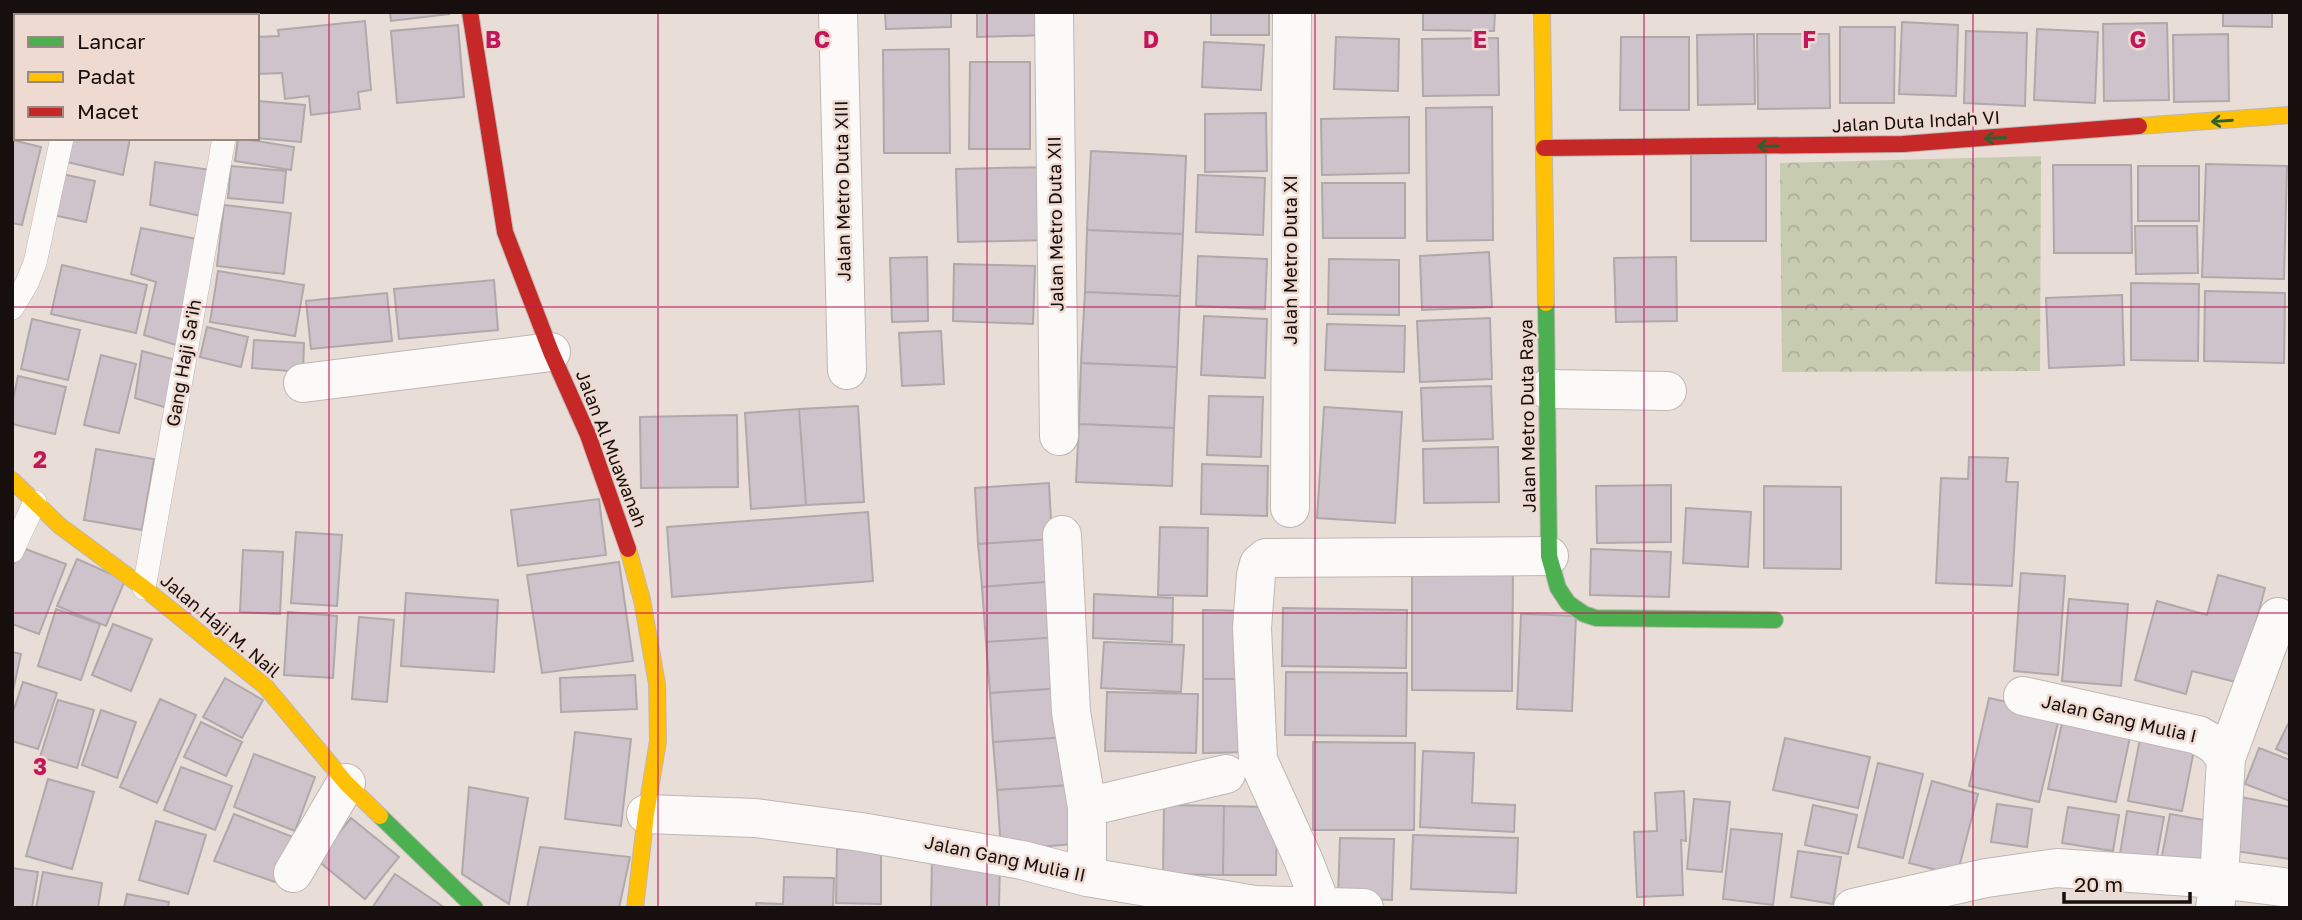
<svg xmlns="http://www.w3.org/2000/svg" width="2302" height="920" viewBox="0 0 2302 920" font-family="'Golos Text',sans-serif">
	<style>
		.forest { fill: url(#forest-crowns) }
		.building { fill: #cec3cb; stroke: #afa9a9; stroke-width: 2 }
		.lines { fill: none; stroke-linecap: round; stroke-linejoin: round }
		.lane-casing { stroke: #bfb6b3; stroke-width: 24 }
		.street-casing { stroke: #bfb6b3; stroke-width: 40 }
		.fast-casing { stroke: #bfb6b3; stroke-width: 18 }
		.slow-casing { stroke: #bfb6b3; stroke-width: 18 }
		.jam-casing { stroke: #bfb6b3; stroke-width: 18 }
		.lane { stroke: #fcfaf9; stroke-width: 23 }
		.street { stroke: #fcfaf9; stroke-width: 38 }
		.fast { stroke: #4caf50; stroke-width: 16 }
		.slow { stroke: #ffc107; stroke-width: 16 }
		.jam { stroke: #c62828; stroke-width: 16 }
		.oneway { stroke: #315f2e }
		.grid { fill: none; stroke: #c2185b; stroke-width: 2; stroke-opacity: 0.55 }
		.labels { text-anchor: middle; stroke-width: 5; stroke-linejoin: round; paint-order: stroke }
		.street-label { font-size: 18px; fill: #160f0d; stroke: #efdad2 }
		.grid-label { font-size: 23px; text-anchor: middle; font-weight: bold; fill: #c2185b; stroke: #efdad2; stroke-width: 5; stroke-linejoin: round; paint-order: stroke }
	</style>
	<defs>
		<pattern id="forest-crowns" width="20" height="18" patternUnits="userSpaceOnUse" patternTransform="scale(1.75)"><rect width="20" height="18" fill="#c7ccb1"/><path d="M2 6a3 3 0 1 1 6 0M12 15a3 3 0 1 1 6 0" fill="none" stroke="#aaae97"/></pattern>
	</defs>
	<rect width="100%" height="100%" fill="#e9ddd8"/>
	<!-- forest -->
	<path class="forest" d="M2041,156l-1,215 -258,1 -2,-209z"/>
	<!-- building -->
	<path class="building" d="M24,12h48l5,1v3h-53z
		M112,12h44v4h-45z
		M184,12h34l-1,4h-34z
		M390,12h59v2l-58,7z
		M885,12h66v15l-65,2z
		M977,12h69l1,23 -70,2z
		M1211,12h58v23h-58z
		M1423,12h72l-1,19 -71,-1z
		M2223,12h49v15l-49,-1z
		M365,21l6,69 -13,2 2,17 -49,6 -2,-19 -24,3 -3,-26 -25,1v-37l22,-1 -1,-6z
		M1902,22l56,3 -2,71 -57,-2z
		M2167,23l2,77 -65,1 -1,-77z
		M458,25l6,72 -67,6 -6,-72z
		M1840,27h55l-1,76h-54z
		M2037,29l61,3 -3,71 -61,-3z
		M1966,31l61,2 -2,73 -61,-3z
		M1754,34l1,70 -57,1 -1,-70z
		M1757,34h72l1,74 -72,1z
		M2228,34l1,67 -55,1 -1,-67z
		M1336,37l63,2 -1,52 -64,-2z
		M1621,37h68v73h-69z
		M1498,38l1,57 -76,1 -1,-57z
		M1204,42l60,3 -3,45 -59,-3z
		M949,49l1,104h-66l-1,-103z
		M970,62h60v87h-61z
		M257,101l48,4 -4,37 -44,-4z
		M1492,107l1,133 -66,1 -1,-133z
		M1266,113l1,58 -62,1v-58z
		M1409,117v56l-87,2 -1,-56z
		M72,138h58l-7,37 -56,-13z
		M238,138l56,9 -3,23 -56,-9z
		M12,140l29,7 -19,78 -10,-2z
		M1091,151l95,5 -3,78 -96,-4z
		M1691,153h75v88h-75z
		M155,162l56,8 -10,46 -51,-11z
		M2206,164l81,2 -3,113 -82,-2z
		M2053,165h78l1,88h-78z
		M231,166l55,5 -3,32 -55,-5z
		M2138,166h61v55h-61z
		M1046,167l2,73 -90,2 -2,-73z
		M62,174l33,7 -9,41 -33,-7z
		M1198,175l67,3 -2,57 -67,-3z
		M1322,183h83v55h-82z
		M224,205l67,8 -7,61 -67,-8z
		M2135,226h62l1,47 -62,1z
		M141,228l56,11 -18,107 -35,-11 12,-53 -25,-8z
		M1087,230l96,4 -3,62 -95,-4z
		M1489,252l3,55 -70,3 -2,-54z
		M1198,256l69,3 -2,50 -69,-3z
		M927,257l1,64 -36,1 -2,-64z
		M1676,257l1,64 -61,1 -2,-64z
		M1329,259l70,1v55l-71,-1z
		M954,264l81,2 -2,58 -80,-3z
		M62,265l85,20 -11,48 -85,-19z
		M218,271l86,14 -9,51 -85,-14z
		M494,280l4,50 -99,9 -5,-50z
		M2131,283l68,1 -1,77 -67,-1z
		M2205,291l80,2 -1,70 -80,-2z
		M1085,292l95,4 -3,71 -96,-4z
		M387,293l5,48 -81,8 -5,-48z
		M2122,295l2,70 -75,3 -3,-70z
		M1204,316l63,3 -2,59 -64,-3z
		M1490,318l2,61 -72,3 -3,-61z
		M32,319l48,11 -12,50 -47,-11z
		M1327,324l78,2 -1,46 -79,-2z
		M207,327l41,10 -7,30 -41,-10z
		M941,331l3,53 -42,2 -3,-53z
		M254,340l50,3 -1,29 -51,-4z
		M142,351l34,9 -9,48 -32,-10z
		M101,355l35,9 -17,69 -35,-8z
		M1081,363l96,4 -3,61 -95,-4z
		M18,376l48,11 -11,47 -43,-10v-20z
		M1491,386l2,53 -70,2 -2,-53z
		M1209,396l54,1 -2,60 -54,-2z
		M858,406l6,96 -58,3 -7,-96z
		M1324,407l78,5 -7,111 -78,-5z
		M799,409l7,96 -55,4 -6,-96z
		M737,415l1,72 -97,1 -1,-71z
		M1079,424l95,4 -2,58 -96,-4z
		M1498,447l1,55 -75,1 -1,-54z
		M96,449l58,10 -12,71 -58,-10z
		M1969,457l39,1 -2,24h12l-6,104 -76,-3 5,-105 27,1z
		M1202,464l66,2 -1,50 -66,-2z
		M1049,483l3,56 -74,5 -3,-56z
		M1671,485v57l-74,1 -1,-57z
		M1764,486l77,1v82l-77,-1z
		M599,499l7,56 -88,11 -7,-56z
		M1686,508l65,4 -3,55 -65,-4z
		M868,512l5,69 -201,16 -5,-70z
		M1160,527l48,1 -1,68 -49,-1z
		M296,532l46,3 -5,71 -46,-3z
		M1052,539l4,42 -74,6 -4,-43z
		M20,547l46,17 -27,70 -27,-10v-56z
		M1591,549l80,3 -2,45 -79,-2z
		M243,550l40,2 -3,62 -40,-2z
		M77,559l48,21 -19,46 -49,-20z
		M619,562l14,99 -91,12 -15,-98z
		M1412,564l101,1 -1,126 -100,-1z
		M2021,573l44,3 -7,99 -44,-4z
		M2218,575l47,13 -25,95 -48,-12 -6,23 -51,-14 22,-79 50,14z
		M1056,581l3,56 -73,5 -4,-55z
		M406,593l92,7 -4,72 -93,-6z
		M1094,594l79,4 -1,44 -79,-4z
		M2069,599l59,5 -7,82 -59,-5z
		M1283,608l124,2 -1,58 -124,-2z
		M56,609l44,15 -19,56 -43,-14z
		M1203,610l49,1 1,68h-50z
		M288,612l49,4 -4,62 -49,-3z
		M1521,614l55,2 -4,95 -55,-2z
		M359,617l35,3 -7,82 -35,-3z
		M113,624l39,15 -21,52 -39,-16z
		M1059,637l5,51 -74,5 -4,-51z
		M1104,642l80,3 -3,47 -80,-4z
		M12,652l9,2 -9,41z
		M1286,672l121,1 -1,63 -121,-1z
		M635,675l2,34 -76,3 -1,-34z
		M225,678l38,22 -21,38 -39,-21z
		M1203,679h50v73l-50,1z
		M23,682l34,11 -19,56 -26,-8v-26z
		M1064,688l3,49 -74,5 -3,-49z
		M1107,692l91,2 -2,59 -91,-2z
		M1989,698l71,16 -21,88 -70,-16z
		M160,699l36,16 -39,88 -37,-16z
		M58,700l36,10 -17,58 -37,-11z
		M101,710l35,12 -19,56 -35,-13z
		M2290,720v35l-14,-6z
		M201,722l41,20 -16,34 -42,-19z
		M2062,723l68,14 -14,65 -68,-13z
		M575,732l56,7 -10,87 -56,-7z
		M1067,737l4,48 -74,5 -4,-48z
		M1785,738l85,19 -12,51 -85,-18z
		M2140,739l54,11 -12,61 -54,-10z
		M1313,742l102,1 -1,87h-101z
		M2259,748l31,12v41l-45,-17z
		M1423,751l51,2 -2,50 43,2 -1,27 -94,-5z
		M254,754l61,23 -20,54 -61,-24z
		M1878,763l45,11 -20,84 -45,-11z
		M181,767l51,19 -17,44 -51,-20z
		M48,779l46,13 -22,77 -46,-13z
		M1932,781l46,13 -21,81 -48,-12z
		M1071,785l4,59 -74,6 -4,-60z
		M469,787l59,11 -19,106 -47,-30z
		M1684,791l2,50 -5,-1 2,55 -46,2 -3,-65 23,-1 -2,-38z
		M2241,797l49,10v52l-55,-8z
		M1694,799l36,3 -8,70 -35,-3z
		M1997,804l35,5 -5,38 -36,-5z
		M1164,805l60,1 -1,69 -60,-1z
		M1813,805l44,10 -9,39 -43,-9z
		M1224,806l53,1 -1,68h-53z
		M2068,807l51,8 -6,36 -51,-8z
		M2127,811l37,6 -8,44 -36,-7z
		M234,814l59,23 -18,45 -61,-21z
		M2170,814l45,8 -9,47 -45,-8z
		M351,818l48,39 -34,42 -48,-39z
		M156,821l50,14 -18,59 -49,-14z
		M1731,829l51,5 -9,71 -50,-6z
		M1413,835l105,3 -2,55 -105,-4z
		M1340,838l54,1 -2,61 -54,-2z
		M540,847l90,10 -11,51h-92z
		M837,849h44v55l-45,-1z
		M1798,851l43,6 -8,47 -42,-7z
		M932,859l68,1 -1,48h-68z
		M12,868l26,4 -6,36h-20z
		M43,872l59,11 -4,25h-62z
		M395,874l50,34h-73z
		M784,877l50,1 -1,30h-77v-5l27,1z
		M127,894l42,8 -1,6h-44z"/>
	<g class="lines">
		<!-- lane casing -->
		<g class="lane-casing">
			<path id="lane" d="M89,16l1,-4
				M12,308l15,-25 8,-20 27,-125
				M12,551l23,-49
				M144,588l80,-450"/>
		</g>
		<!-- street casing -->
		<g class="street-casing">
			<path id="street" d="M838,12l9,358
				M1054,12l5,424
				M303,383l248,-31
				M1547,389l120,2
				M1290,508l2,-496
				M1062,535l9,177 16,95v70
				M2023,696l175,39 16,9 12,14 -7,121 -4,29
				M2226,758l52,-141
				M1087,807l139,-33
				M646,814l109,4 106,14 161,28 65,17 168,28 109,3
				M293,873l53,-90
				M1321,905l-18,-46 -45,-99 -6,-132 4,-53 3,-11 7,-6 283,-2
				M1853,908l133,-30 71,-10 162,11 71,9"/>
		</g>
		<!-- fast casing -->
		<g class="fast-casing">
			<path id="fast" d="M1546,303l3,253 9,32 10,15 16,11 12,4 179,2
				M380,816l95,92"/>
		</g>
		<!-- slow casing -->
		<g class="slow-casing">
			<path id="slow" d="M1542,12l4,291
				M2139,126l151,-11
				M12,480l48,46 84,62 122,99 80,96 34,33
				M628,549l14,51 15,84 1,57 -12,73 -11,94"/>
		</g>
		<!-- jam casing -->
		<g class="jam-casing">
			<path id="jam" d="M470,12l35,220 46,120 37,83 40,114
				M1544,148l359,-4 236,-18"/>
		</g>
		<!-- lane -->
		<use href="#lane" class="lane"/>
		<!-- street -->
		<use href="#street" class="street"/>
		<!-- fast -->
		<use href="#fast" class="fast"/>
		<!-- slow -->
		<use href="#slow" class="slow"/>
		<!-- jam -->
		<use href="#jam" class="jam"/>
	</g>
	<!-- one-way arrows -->
	<defs><path id="oneway-shaft" d="M-6 0H5M1.5-3L5.5 0L1.5 3" fill="none" stroke-width="1.6" stroke-linecap="round" stroke-linejoin="round" transform="scale(1.75)"/></defs>
	<g class="oneway">
		<use href="#oneway-shaft" transform="translate(2222 121) rotate(176)"/>
		<use href="#oneway-shaft" transform="translate(1995 138) rotate(176)"/>
		<use href="#oneway-shaft" transform="translate(1768 146) rotate(179)"/>
	</g>
	<!-- grid -->
	<path class="grid" d="M329,12v896M658,12v896M987,12v896M1315,12v896M1644,12v896M1973,12v896M12,307h2278M12,613h2278"/>
	<g class="labels">
		<!-- street labels -->
		<g class="street-label">
			<text transform="translate(1916 122) rotate(-3)" y="6">Jalan Duta Indah VI</text>
			<text transform="translate(843 191) rotate(-91)" y="6">Jalan Metro Duta XIII</text>
			<text transform="translate(1056 224) rotate(-91)" y="6">Jalan Metro Duta XII</text>
			<text transform="translate(1291 260) rotate(-90)" y="6">Jalan Metro Duta XI</text>
			<text transform="translate(184 363) rotate(-80)" y="6">Gang Haji Sa'ih</text>
			<text transform="translate(1528 416) rotate(-91)" y="6">Jalan Metro Duta Raya</text>
			<text transform="translate(611 449) rotate(69)" y="6">Jalan Al Muawanah</text>
			<text transform="translate(220 626) rotate(40)" y="6">Jalan Haji M. Nail</text>
			<text transform="translate(2119 719) rotate(13)" y="6">Jalan Gang Mulia I</text>
			<text transform="translate(1005 859) rotate(12)" y="6">Jalan Gang Mulia II</text>
		</g>
	</g>
	<g class="grid-label">
		<text x="493" y="48">B</text>
		<text x="822" y="48">C</text>
		<text x="1151" y="48">D</text>
		<text x="1480" y="48">E</text>
		<text x="1809" y="48">F</text>
		<text x="2138" y="48">G</text>
		<text x="40" y="468">2</text>
		<text x="40" y="775">3</text>
	</g>
	<!-- border -->
	<rect width="2302" height="920" fill="none" stroke="#160f0d" stroke-width="28"/>
	<!-- legend -->
	<rect x="14" y="14" width="245" height="126" fill="#efdad2" stroke="#988983" stroke-width="2"/>
	<rect x="28" y="37" width="35" height="10" fill="#4caf50" stroke="#988983" stroke-width="2"/>
	<text x="77" y="49" font-size="21" fill="#160f0d">Lancar</text>
	<rect x="28" y="72" width="35" height="10" fill="#ffc107" stroke="#988983" stroke-width="2"/>
	<text x="77" y="84" font-size="21" fill="#160f0d">Padat</text>
	<rect x="28" y="107" width="35" height="10" fill="#c62828" stroke="#988983" stroke-width="2"/>
	<text x="77" y="119" font-size="21" fill="#160f0d">Macet</text>
	<!-- scale -->
	<path d="M2064 892v10h126v-10" fill="none" stroke="#160f0d" stroke-width="3.5"/>
	<text x="2074" y="892" font-size="21" fill="#160f0d" stroke="#efdad2" stroke-width="5" paint-order="stroke">20 m</text>
</svg>
